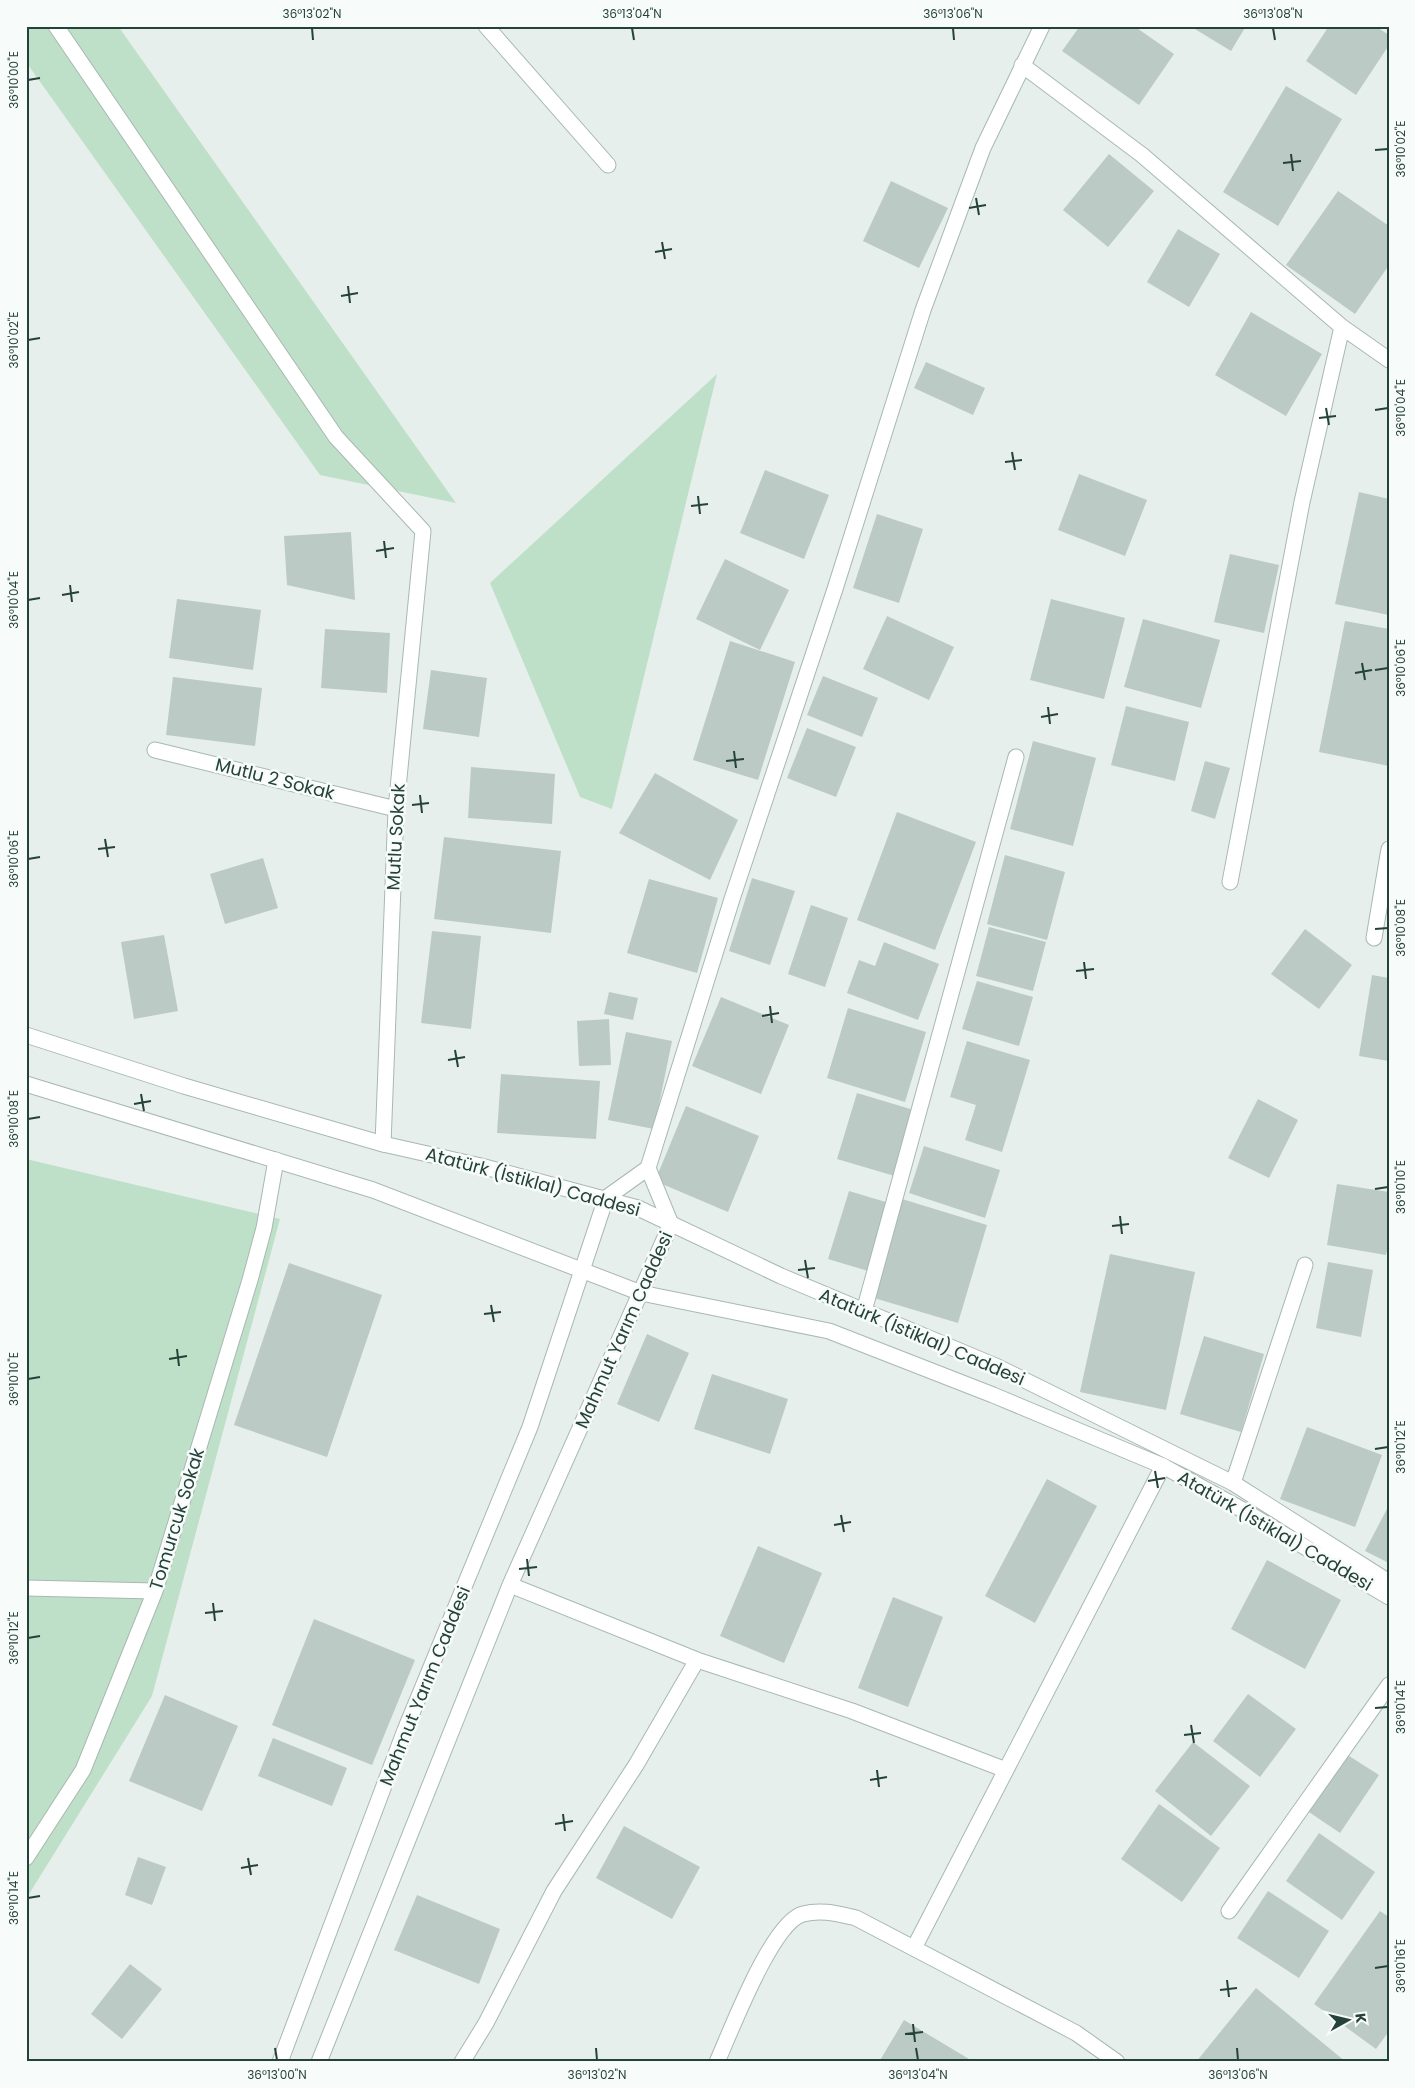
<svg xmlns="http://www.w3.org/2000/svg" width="1415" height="2088" viewBox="0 0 1415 2088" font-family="Poppins,sans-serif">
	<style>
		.green { fill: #bfe0c8 }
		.building { fill: #bbcac4 }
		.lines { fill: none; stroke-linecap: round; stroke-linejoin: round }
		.minor-casing { stroke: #a8b8b2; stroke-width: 17 }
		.tertiary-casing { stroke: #a8b8b2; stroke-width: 17 }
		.minor { stroke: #fff; stroke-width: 15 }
		.tertiary { stroke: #fff; stroke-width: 15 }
		.ticks { fill: none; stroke: #24423a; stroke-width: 2 }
		.labels { text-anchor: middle; stroke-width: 5; stroke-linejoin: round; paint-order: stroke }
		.street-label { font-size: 18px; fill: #24423a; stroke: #f7fbf9 }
		.neatline { fill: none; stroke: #24423a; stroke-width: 2 }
		.ticks-label { font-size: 12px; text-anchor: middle; fill: #24423a }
	</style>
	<rect width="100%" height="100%" fill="#e6efeb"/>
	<!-- green -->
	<path class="green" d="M26,26h92l338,477 -136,-28 -294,-413z
		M717,374l-105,435 -32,-12 -90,-214z
		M26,1159l254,60 -128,477 -126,203z"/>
	<!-- building -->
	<path class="building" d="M1080,26h54l40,28 -35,51 -77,-54z
		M1190,26h56l-15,25z
		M1329,26h46l14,9v10l-33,50 -50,-34z
		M1286,86l56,33 -64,107 -55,-34z
		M1109,154l45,37 -46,56 -45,-37z
		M891,181l57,27 -29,60 -56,-27z
		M1338,191l51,35v39l-34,49 -69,-49z
		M1178,229l42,25 -31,53 -42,-25z
		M1251,312l71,42 -36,62 -71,-41z
		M926,362l59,26 -12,27 -59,-27z
		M765,470l64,25 -25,64 -64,-26z
		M1079,474l68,26 -22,56 -67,-26z
		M1359,492l30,7v116l-54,-11z
		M877,514l46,15 -24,74 -46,-15z
		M351,532l4,68 -68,-15 -3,-49z
		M1230,554l49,11 -15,68 -50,-11z
		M725,559l64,31 -29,60 -64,-31z
		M177,599l84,11 -8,60 -84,-12z
		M1051,599l74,19 -21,81 -74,-19z
		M887,616l67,31 -25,53 -66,-31z
		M1143,619l77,21 -19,68 -77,-21z
		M1345,621l44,8v137l-70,-14z
		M325,629l65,4 -3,60 -66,-5z
		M730,641l65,21 -37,118 -65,-20z
		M431,670l56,8 -8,59 -56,-8z
		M823,676l55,22 -16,39 -55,-22z
		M173,677l89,11 -7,58 -89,-11z
		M1126,706l63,16 -14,59 -64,-16z
		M807,728l49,19 -20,50 -49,-19z
		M1033,741l63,17 -23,88 -63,-17z
		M1205,761l25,7 -15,51 -24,-8z
		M471,767l84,7 -3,50 -84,-6z
		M655,773l83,47 -28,60 -91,-47z
		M897,812l79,30 -41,108 -78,-30z
		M444,837l117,14 -10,82 -117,-14z
		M1005,855l60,17 -18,68 -60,-16z
		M263,858l15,50 -53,16 -15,-50z
		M752,878l43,13 -25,74 -41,-14z
		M649,879l69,19 -21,75 -70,-20z
		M811,905l37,13 -23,69 -37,-13z
		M989,927l57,15 -13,49 -57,-15z
		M1305,929l47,36 -33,44 -48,-35z
		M432,931l49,5 -10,93 -50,-6z
		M164,935l14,76 -44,8 -13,-77z
		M884,942l55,22 -21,56 -71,-27 12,-33 16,6z
		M1372,975l17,3v83l-30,-5z
		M977,981l56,16 -14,49 -57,-17z
		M609,992l29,6 -5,22 -29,-6z
		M721,997l68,28 -28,69 -69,-28z
		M848,1008l78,24 -21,70 -78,-24z
		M609,1019l2,46 -32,1 -2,-45z
		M626,1032l46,9 -18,88 -46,-9z
		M967,1041l63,19 -28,92 -37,-12 11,-35 -26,-8z
		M501,1074l99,7 -4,58 -99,-6z
		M857,1093l60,18 -19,66 -61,-18z
		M1258,1099l40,21 -29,58 -41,-20z
		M686,1106l73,30 -31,76 -73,-31z
		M924,1146l76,24 -15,48 -76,-25z
		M1337,1184l52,8v48l-3,15 -59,-10z
		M849,1191l40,12 -21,68 -40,-12z
		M902,1199l85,26 -29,98 -84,-25z
		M1110,1254l85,18 -29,138 -86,-18z
		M1328,1262l45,8 -12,67 -45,-9z
		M289,1263l93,32 -55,162 -93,-32z
		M647,1334l42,19 -30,69 -42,-18z
		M1204,1336l60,18 -23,78 -61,-18z
		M712,1374l76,25 -18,55 -76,-25z
		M1307,1427l75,28 -27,72 -75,-28z
		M1047,1479l50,27 -62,117 -50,-27z
		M1389,1505v58l-24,-12z
		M758,1546l64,27 -38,90 -64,-27z
		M1267,1560l74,40 -36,69 -74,-40z
		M893,1597l50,20 -35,90 -50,-19z
		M314,1619l101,41 -43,105 -100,-40z
		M1248,1694l48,35 -36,48 -47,-36z
		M165,1695l73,31 -36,85 -73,-30z
		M273,1738l74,30 -15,38 -74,-30z
		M1193,1742l57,44 -39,50 -56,-45z
		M1335,1747l44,28 -39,58 -43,-29z
		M1159,1804l61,44 -38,54 -61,-43z
		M624,1826l76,41 -28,52 -76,-41z
		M1319,1833l56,39 -33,48 -56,-39z
		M138,1857l28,10 -14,38 -27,-10z
		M1268,1891l61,40 -30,47 -62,-40z
		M417,1895l83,34 -21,55 -85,-34z
		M1380,1911l9,6v114l-13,18 -62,-45z
		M130,1964l32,25 -40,50 -31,-25z
		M1256,1988l90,74h-150z
		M904,2020l70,42h-95z"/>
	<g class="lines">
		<!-- minor casing -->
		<g class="minor-casing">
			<path id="minor" d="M56,26l280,411 87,94 -27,278 -13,335
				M486,26l122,139
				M1022,65l120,90 200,172 47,33
				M155,750l241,59
				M1230,882l72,-380 40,-175
				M1374,938l15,-89
				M648,1168l84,-269 103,-310 88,-279 60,-162 59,-122
				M864,1311l152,-554
				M1233,1483l72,-218
				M510,1585l187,75 155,51 154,59
				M26,1588l129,3
				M26,1858l57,-88 72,-179 95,-311 14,-52 12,-68
				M1229,1911l160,-226
				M914,1948l249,-482
				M280,2062l125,-332 125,-303 76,-229 42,-30
				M319,2062l191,-477 161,-361 -23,-56
				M462,2062l24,-39 68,-132 82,-126 61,-105
				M717,2062c14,-31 55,-140 86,-148 19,-5 35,0 53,4l220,115 41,29"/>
		</g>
		<!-- tertiary casing -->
		<g class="tertiary-casing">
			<path id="tertiary" d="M26,1035l158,51 199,58 98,22 157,42 143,68 217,91 235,116 156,99
				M26,1084l347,106 268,103 188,38 164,64 170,71 78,43 148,88"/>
		</g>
		<!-- minor -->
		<use href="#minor" class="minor"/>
		<!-- tertiary -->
		<use href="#tertiary" class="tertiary"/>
	</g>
	<!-- ticks -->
	<path class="ticks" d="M312,28l1,12M632,28l2,12M953,28l1,12M1273,28l2,12M28,80l12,-2M1375,150l13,-1M1291,154l2,17M1283,163l18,-2M976,198l3,17M969,208l17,-3M662,242l3,17M655,252l17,-3M348,286l2,17M341,296l17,-3M28,340l12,-2M1326,408l3,17M1375,410l13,-2M1319,418l17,-2M1012,452l3,18M1005,462l17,-2M698,496l2,18M691,506l17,-2M384,541l2,17M376,551l18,-3M70,585l2,17M62,595l17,-3M28,600l12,-2M1362,663l3,17M1375,670l13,-2M1355,673l17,-3M1048,707l2,17M1041,717l17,-3M734,751l2,17M726,761l18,-2M420,795l2,18M412,805l17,-2M105,839l3,18M98,849l17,-2M28,859l12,-2M1375,929l13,-1M1084,962l2,17M1076,971l18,-2M770,1006l2,17M762,1016l17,-3M455,1050l3,17M448,1060l17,-3M141,1094l3,17M134,1104l17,-3M28,1119l12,-2M1375,1189l13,-2M1120,1216l2,18M1112,1226l17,-2M805,1260l3,18M798,1270l17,-2M491,1305l3,17M484,1314l17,-2M177,1349l2,17M169,1359l18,-3M28,1379l12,-2M1375,1449l13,-2M1155,1471l3,17M1148,1481l17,-3M841,1515l3,17M834,1525l17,-3M527,1559l2,17M519,1569l18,-2M213,1603l2,18M205,1613l18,-2M28,1638l12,-2M1375,1708l13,-1M1191,1725l3,18M1184,1735l17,-2M877,1770l2,17M870,1780l17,-3M563,1814l2,17M555,1824l18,-3M248,1858l3,17M241,1868l17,-3M28,1898l12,-2M1375,1968l13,-2M1227,1980l2,17M1220,1990l17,-2M913,2024l2,18M905,2034l18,-2M275,2048l2,12M596,2048l1,12M916,2048l2,12M1237,2048l1,12"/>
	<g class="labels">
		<!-- street labels -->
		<g class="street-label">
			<text transform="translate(275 779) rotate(14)" y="6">Mutlu 2 Sokak</text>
			<text transform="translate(396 837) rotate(-87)" y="6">Mutlu Sokak</text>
			<text transform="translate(533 1182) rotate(15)" y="6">Atatürk (İstiklal) Caddesi</text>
			<text transform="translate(624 1330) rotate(-66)" y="6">Mahmut Yarım Caddesi</text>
			<text transform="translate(922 1337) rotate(23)" y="6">Atatürk (İstiklal) Caddesi</text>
			<text transform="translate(177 1519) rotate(-73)" y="6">Tomurcuk Sokak</text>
			<text transform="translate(1275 1531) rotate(30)" y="6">Atatürk (İstiklal) Caddesi</text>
			<text transform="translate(425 1686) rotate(-68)" y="6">Mahmut Yarım Caddesi</text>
		</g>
	</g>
	<!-- border -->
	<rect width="1415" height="2088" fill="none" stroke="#f7fbf9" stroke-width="55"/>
	<!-- north arrow -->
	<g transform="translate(1348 2020) rotate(82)" stroke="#f7fbf9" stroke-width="4" paint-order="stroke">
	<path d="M0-4L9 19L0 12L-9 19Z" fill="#24423a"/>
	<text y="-8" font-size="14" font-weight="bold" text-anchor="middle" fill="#24423a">K</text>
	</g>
	<rect x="28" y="28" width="1360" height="2032" class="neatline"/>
	<g class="ticks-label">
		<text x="312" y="18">36°13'02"N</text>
		<text x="632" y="18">36°13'04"N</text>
		<text x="953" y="18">36°13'06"N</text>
		<text x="1273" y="18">36°13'08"N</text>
		<text transform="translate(14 80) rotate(-90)" y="4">36°10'00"E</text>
		<text transform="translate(1401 149) rotate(-90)" y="4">36°10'02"E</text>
		<text transform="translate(14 340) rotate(-90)" y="4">36°10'02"E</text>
		<text transform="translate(1401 408) rotate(-90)" y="4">36°10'04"E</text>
		<text transform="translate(14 600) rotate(-90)" y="4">36°10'04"E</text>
		<text transform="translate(1401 668) rotate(-90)" y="4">36°10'06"E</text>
		<text transform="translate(14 859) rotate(-90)" y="4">36°10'06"E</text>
		<text transform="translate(1401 928) rotate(-90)" y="4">36°10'08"E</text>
		<text transform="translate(14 1119) rotate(-90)" y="4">36°10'08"E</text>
		<text transform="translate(1401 1187) rotate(-90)" y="4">36°10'10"E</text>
		<text transform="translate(14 1379) rotate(-90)" y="4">36°10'10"E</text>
		<text transform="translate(1401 1447) rotate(-90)" y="4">36°10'12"E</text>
		<text transform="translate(14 1638) rotate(-90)" y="4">36°10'12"E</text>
		<text transform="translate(1401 1707) rotate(-90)" y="4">36°10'14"E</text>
		<text transform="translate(14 1898) rotate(-90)" y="4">36°10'14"E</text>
		<text transform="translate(1401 1966) rotate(-90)" y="4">36°10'16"E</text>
		<text x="277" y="2079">36°13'00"N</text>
		<text x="597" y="2079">36°13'02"N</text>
		<text x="918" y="2079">36°13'04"N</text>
		<text x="1238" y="2079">36°13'06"N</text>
	</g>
</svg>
